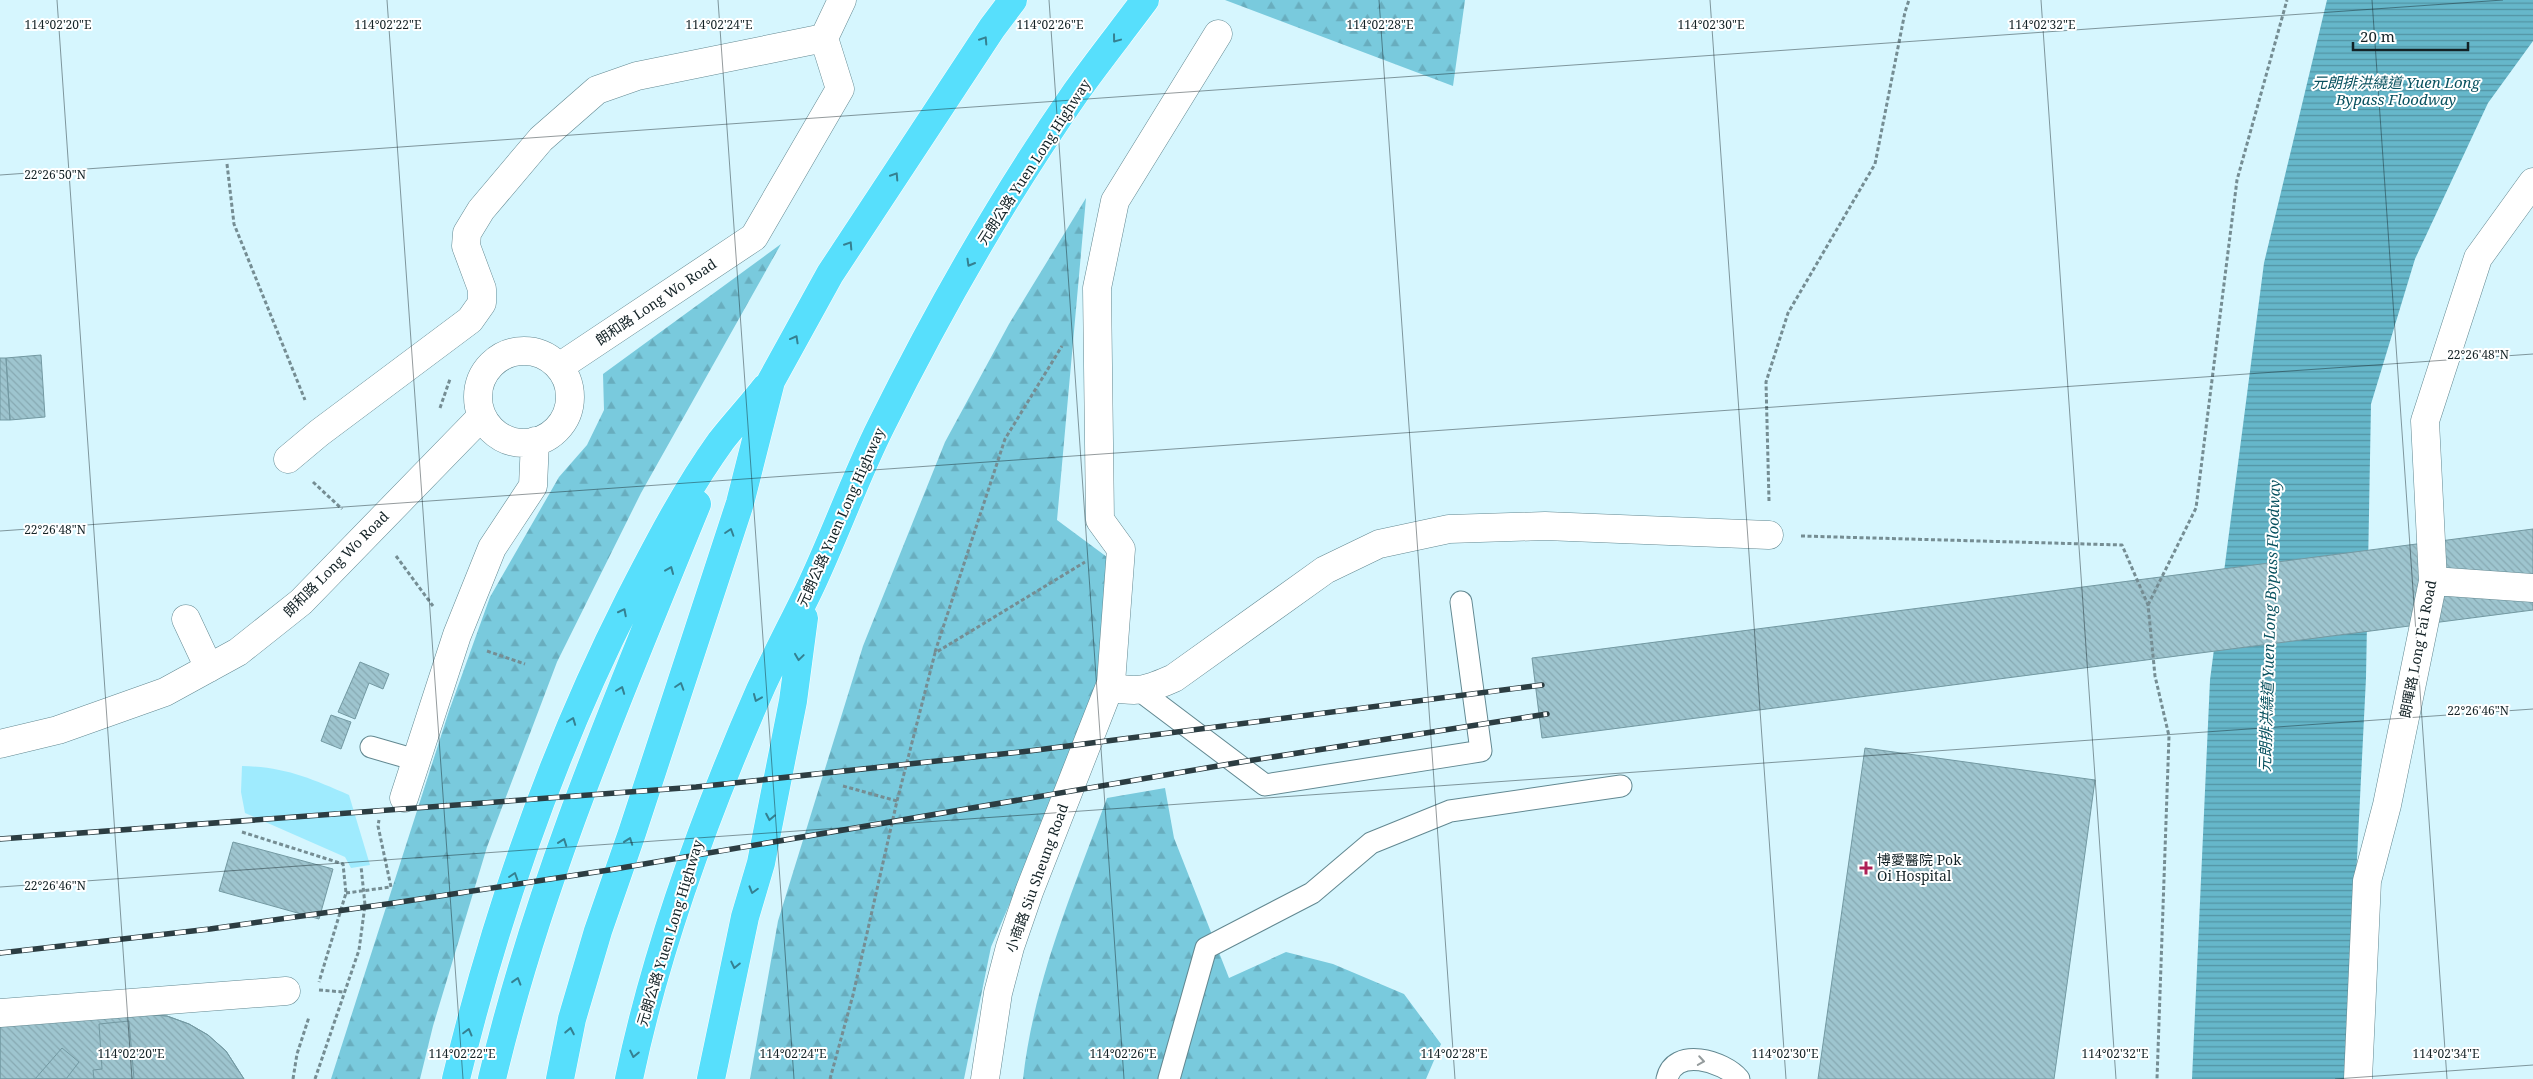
<svg xmlns="http://www.w3.org/2000/svg" width="2533" height="1079" viewBox="0 0 2533 1079" font-family="'Noto Serif','Noto Sans TC',serif">
	<style>
		.grass { fill: #9febfe }
		.forest { fill: url(#forest-firs) }
		.water { fill: url(#water-rules) }
		.building { fill: url(#building-back-hatch); stroke: #7399a2 }
		.lines { fill: none; stroke-linecap: round; stroke-linejoin: round }
		.service-casing { stroke: #628891; stroke-width: 23 }
		.pedestrian-casing { stroke: #628891; stroke-width: 29 }
		.minor-casing { stroke: #628891; stroke-width: 29 }
		.motorway-casing { stroke: #fff; stroke-width: 29 }
		.path { stroke: #758d93; stroke-width: 3; stroke-dasharray: 4 2.5; stroke-linecap: butt }
		.service { stroke: #fff; stroke-width: 21 }
		.pedestrian { stroke: #fff; stroke-width: 28 }
		.minor { stroke: #fff; stroke-width: 28 }
		.motorway { stroke: #57dffc; stroke-width: 28 }
		.rail-casing { stroke: #2c3d42; stroke-width: 5.5 }
		.rail { stroke: #fff; stroke-width: 4; stroke-dasharray: 11; stroke-linecap: butt }
		.oneway { stroke: #358091 }
		.oneway2 { stroke: #959c9d }
		.ticks { fill: none; stroke: #132226; stroke-width: 1; stroke-opacity: 0.45 }
		.poi-dot { fill: #ae1f55; stroke: #fff; stroke-width: 2 }
		.labels { text-anchor: middle; stroke-width: 4; stroke-linejoin: round; paint-order: stroke }
		.street-label { font-size: 14px; fill: #132226; stroke: #fff }
		.poi-label { font-size: 14px; fill: #132226; stroke: #fff; text-anchor: start }
		.water-label { font-size: 15px; font-style: italic; fill: #08515f; stroke: #fff }
		.ticks-label { font-size: 12px; text-anchor: middle; fill: #132226; stroke: #fff; stroke-width: 4; stroke-linejoin: round; paint-order: stroke }
	</style>
	<defs>
		<pattern id="forest-firs" width="22" height="20" patternUnits="userSpaceOnUse" patternTransform="scale(1.25)"><rect width="22" height="20" fill="#79cadd"/><path d="M5 1l3.5 6h-7zM16 11l3.5 6h-7z" fill="#68adbe"/></pattern>
		<pattern id="water-rules" width="6" height="5" patternUnits="userSpaceOnUse" patternTransform="scale(1.25)"><rect width="6" height="5" fill="#66b7ca"/><path d="M0 2.5h6" fill="none" stroke="#5394a4"/></pattern>
		<pattern id="building-back-hatch" width="6" height="6" patternUnits="userSpaceOnUse" patternTransform="scale(1.25)"><rect width="6" height="6" fill="#9ec5cf"/><path d="M-1 5l2 2M0 0l6 6M5-1l2 2" fill="none" stroke="#87a9b2"/></pattern>
	</defs>
	<rect width="100%" height="100%" fill="#d6f6fe"/>
	<!-- grass -->
	<path class="grass" d="M242,766c43,1 68,12 107,29l21,70 -19,3 -6,-11 -100,-44 -4,-21z"/>
	<!-- forest -->
	<path class="forest" d="M1225,0h240l-12,86z
		M1086,198l-29,322 54,40 -9,129 -111,258 -27,132h-214l28,-158 85,-275 82,-204 64,-118z
		M781,244l-140,249 -84,169 -70,185 -54,179 -13,53h-89l118,-368 41,-114 69,-120 28,-32 17,-35 -1,-36z
		M1165,788l9,50 55,140 57,-26 47,12 71,30 37,50 -15,35h-403c11,-98 50,-189 84,-281z"/>
	<!-- water -->
	<path class="water" d="M2327,0h206v41l-45,62 -73,156 -44,145 -5,274 -20,401h-154l18,-399 54,-417z"/>
	<!-- building -->
	<path class="building" d="M41,355l4,62 -35,3 -4,-62z
		M0,358h6l4,62h-10z
		M2533,529v81l-991,128 -10,-80z
		M360,662l29,12 -6,15 -14,-6 -14,36 -17,-7z
		M331,715l20,7 -10,27 -20,-8z
		M1865,748l230,32 -41,299h-236z
		M233,842l100,27 -14,50 -100,-28z
		M144,1014l23,2 22,8 19,11 18,16 18,28h-244v-55z
		M144,1014l23,2 22,8 19,11 18,16 18,28h-244v-55z
		M129,1021l5,58h-40l-1,-9 9,-1 -3,-45z
		M62,1048l17,14 -13,17h-31z"/>
	<g class="lines">
		<!-- service casing -->
		<g class="service-casing">
			<path id="service" d="M1139,690l126,95 216,-34 -20,-149
				M371,747l45,13
				M1169,1079l37,-131 106,-55 59,-50 79,-32 171,-25
				M1667,1079c7,-33 57,-18 72,0"/>
		</g>
		<!-- pedestrian casing -->
		<g class="pedestrian-casing">
			<path id="pedestrian" d="M0,1013l286,-22"/>
		</g>
		<!-- minor casing -->
		<g class="minor-casing">
			<path id="minor" d="M478 397a46 46 0 1 1 92 0a46 46 0 1 1-92 0Z
				M559,367l195,-130 86,-148 -16,-51 18,-38
				M288,459l31,-26 151,-113 12,-17v-14l-16,-43 1,-13 14,-23 60,-71 56,-49 40,-14 187,-38
				M2433,581l100,7
				M186,619l23,49
				M1110,687c29,6 37,3 64,-9l151,-108 54,-26 70,-15 96,-3 224,9
				M0,744l58,-14 107,-38 73,-40 63,-50 181,-186
				M404,798l53,-163 35,-87 41,-62 2,-45
				M985,1079l13,-86 12,-46 19,-55 82,-209 10,-134 -21,-29 -3,-232 18,-87 103,-167
				M2358,1079l9,-198 20,-76 46,-224 -8,-160 53,-163 55,-76"/>
		</g>
		<!-- motorway casing -->
		<g class="motorway-casing">
			<path id="motorway" d="M456,1079c40,-165 96,-327 173,-479 28,-54 56,-109 92,-159 14,-18 30,-35 44,-53
				M492,1079c47,-199 128,-386 205,-575
				M560,1079l12,-60 26,-88 34,-98 108,-330 31,-122 59,-107 162,-246 21,-28
				M629,1079c28,-134 76,-264 131,-389 15,-33 32,-65 48,-98 26,-54 46,-112 73,-166 57,-115 122,-229 195,-334 22,-31 46,-61 69,-92
				M711,1079l34,-162 16,-54 32,-162 11,-83"/>
		</g>
		<!-- path -->
		<path class="path" d="M227,164l7,60 71,176
			M440,408l10,-29
			M313,482l29,27
			M1769,501l-3,-119 22,-69 87,-149 30,-152 4,-12
			M1801,536l321,9 26,60 7,71 14,60 -12,343
			M396,556l37,50
			M2148,605l48,-97 41,-328 50,-180
			M487,651l38,13
			M935,652l70,-213 57,-93
			M843,786l54,15
			M242,832l101,32 3,29 -27,89
			M346,893l45,-6 -13,-61 1,-6
			M319,990l24,2
			M293,1079l4,-25 12,-37
			M315,1079l44,-129 6,-45 -4,-39
			M830,1079l23,-84 44,-194 38,-148 150,-91"/>
		<!-- service -->
		<use href="#service" class="service"/>
		<!-- pedestrian -->
		<use href="#pedestrian" class="pedestrian"/>
		<!-- minor -->
		<use href="#minor" class="minor"/>
		<!-- motorway -->
		<use href="#motorway" class="motorway"/>
		<!-- rail casing -->
		<g class="rail-casing">
			<path id="rail" d="M0,839l696,-52 333,-36 513,-66
				M0,953l210,-24 184,-26 215,-33 638,-109 300,-47"/>
		</g>
		<!-- rail -->
		<use href="#rail" class="rail"/>
	</g>
	<!-- one-way arrows -->
	<defs><path id="oneway-chevron" d="M-2-3.5L2.5 0L-2 3.5" fill="none" stroke-width="1.6" stroke-linecap="round" stroke-linejoin="round" transform="scale(1.25)"/></defs>
	<g class="oneway">
		<use href="#oneway-chevron" transform="translate(1116 39) rotate(127)"/>
		<use href="#oneway-chevron" transform="translate(984 40) rotate(-57)"/>
		<use href="#oneway-chevron" transform="translate(895 176) rotate(-57)"/>
		<use href="#oneway-chevron" transform="translate(849 245) rotate(-57)"/>
		<use href="#oneway-chevron" transform="translate(970 263) rotate(120)"/>
		<use href="#oneway-chevron" transform="translate(795 339) rotate(-61)"/>
		<use href="#oneway-chevron" transform="translate(730 532) rotate(-72)"/>
		<use href="#oneway-chevron" transform="translate(670 570) rotate(-67)"/>
		<use href="#oneway-chevron" transform="translate(623 612) rotate(-63)"/>
		<use href="#oneway-chevron" transform="translate(799 657) rotate(98)"/>
		<use href="#oneway-chevron" transform="translate(680 686) rotate(-72)"/>
		<use href="#oneway-chevron" transform="translate(621 690) rotate(-69)"/>
		<use href="#oneway-chevron" transform="translate(757 698) rotate(113)"/>
		<use href="#oneway-chevron" transform="translate(572 721) rotate(-69)"/>
		<use href="#oneway-chevron" transform="translate(770 817) rotate(101)"/>
		<use href="#oneway-chevron" transform="translate(629 841) rotate(-70)"/>
		<use href="#oneway-chevron" transform="translate(563 842) rotate(-70)"/>
		<use href="#oneway-chevron" transform="translate(514 876) rotate(-72)"/>
		<use href="#oneway-chevron" transform="translate(753 890) rotate(106)"/>
		<use href="#oneway-chevron" transform="translate(735 965) rotate(102)"/>
		<use href="#oneway-chevron" transform="translate(517 981) rotate(-73)"/>
		<use href="#oneway-chevron" transform="translate(570 1031) rotate(-79)"/>
		<use href="#oneway-chevron" transform="translate(468 1032) rotate(-75)"/>
		<use href="#oneway-chevron" transform="translate(634 1054) rotate(102)"/>
	</g>
	<use class="oneway2" href="#oneway-chevron" transform="translate(1701 1061) rotate(9)"/>
	<!-- ticks -->
	<path class="ticks" d="M57,0l75,1079M387,0l76,1079M718,0l76,1079M1049,0l75,1079M1379,0l76,1079M1710,0l76,1079M2041,0l75,1079M2372,0l75,1079M0,175l2503,-175M0,531l2533,-177M0,887l2533,-178M2335,1079l198,-14"/>
	<!-- markers -->
	<path class="poi-dot" d="M1863.5 860.5h5v5h5v5h-5v5h-5v-5h-5v-5h5z"/>
	<g class="labels">
		<!-- street labels -->
		<g class="street-label">
			<text transform="translate(1034 162) rotate(-57)" y="5">元朗公路 Yuen Long Highway</text>
			<text transform="translate(656 302) rotate(-34)" y="5">朗和路 Long Wo Road</text>
			<text transform="translate(841 517) rotate(-66)" y="5">元朗公路 Yuen Long Highway</text>
			<text transform="translate(336 564) rotate(-45)" y="5">朗和路 Long Wo Road</text>
			<text transform="translate(2418 649) rotate(-79)" y="5">朗暉路 Long Fai Road</text>
			<text transform="translate(1037 878) rotate(-70)" y="5">小商路 Siu Sheung Road</text>
			<text transform="translate(670 933) rotate(-73)" y="5">元朗公路 Yuen Long Highway</text>
		</g>
		<!-- poi labels -->
		<g class="poi-label">
			<text x="1877" y="865">博愛醫院 Pok<tspan x="1877" dy="16">Oi Hospital</tspan></text>
		</g>
		<!-- water labels -->
		<g class="water-label">
			<text x="2396" y="88">元朗排洪繞道 Yuen Long<tspan x="2396" dy="17">Bypass Floodway</tspan></text>
			<text transform="translate(2270 626) rotate(-88)" y="5">元朗排洪繞道 Yuen Long Bypass Floodway</text>
		</g>
	</g>
	<g class="ticks-label">
		<text x="58" y="29">114°02'20"E</text>
		<text x="388" y="29">114°02'22"E</text>
		<text x="719" y="29">114°02'24"E</text>
		<text x="1050" y="29">114°02'26"E</text>
		<text x="1380" y="29">114°02'28"E</text>
		<text x="1711" y="29">114°02'30"E</text>
		<text x="2042" y="29">114°02'32"E</text>
		<text x="55" y="179">22°26'50"N</text>
		<text x="2478" y="359">22°26'48"N</text>
		<text x="55" y="534">22°26'48"N</text>
		<text x="2478" y="715">22°26'46"N</text>
		<text x="55" y="890">22°26'46"N</text>
		<text x="131" y="1058">114°02'20"E</text>
		<text x="462" y="1058">114°02'22"E</text>
		<text x="793" y="1058">114°02'24"E</text>
		<text x="1123" y="1058">114°02'26"E</text>
		<text x="1454" y="1058">114°02'28"E</text>
		<text x="1785" y="1058">114°02'30"E</text>
		<text x="2115" y="1058">114°02'32"E</text>
		<text x="2446" y="1058">114°02'34"E</text>
	</g>
	<!-- scale -->
	<path d="M2353 42v8h115v-8" fill="none" stroke="#132226" stroke-width="2.5"/>
	<text x="2360" y="42" font-size="15" fill="#132226" stroke="#ffffff" stroke-width="4" paint-order="stroke">20 m</text>
</svg>
